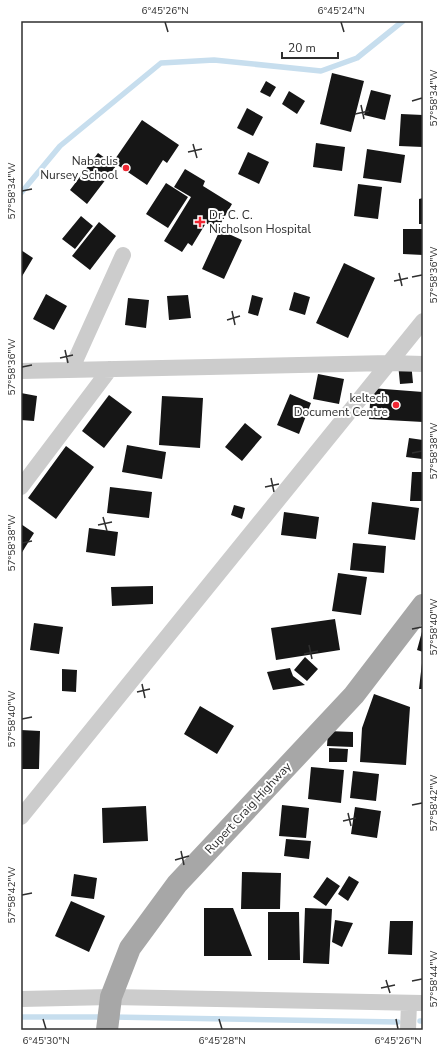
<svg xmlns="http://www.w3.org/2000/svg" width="444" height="1051" viewBox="0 0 444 1051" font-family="'Nunito Sans',sans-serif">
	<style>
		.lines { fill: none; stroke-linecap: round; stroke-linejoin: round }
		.stream { stroke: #c7deee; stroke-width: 5.5 }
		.building { fill: #161616 }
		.street { stroke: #ccc; stroke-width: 16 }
		.primary { stroke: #a7a7a7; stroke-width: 22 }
		.ticks { fill: none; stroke: #2f2f2f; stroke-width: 1.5 }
		.poi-dot { fill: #f02733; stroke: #fff; stroke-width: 1.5 }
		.labels { text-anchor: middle; stroke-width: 4; stroke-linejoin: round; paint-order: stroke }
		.poi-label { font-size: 12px; fill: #2f2f2f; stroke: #fff; text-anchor: end }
		.street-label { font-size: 12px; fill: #2f2f2f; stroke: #fff }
		.neatline { fill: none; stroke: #2f2f2f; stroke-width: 1.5 }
		.ticks-label { font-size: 10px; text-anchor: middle; fill: #2f2f2f }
	</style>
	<rect width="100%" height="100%" fill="#fff"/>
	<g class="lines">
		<!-- stream -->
		<path class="stream" d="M21,193l39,-47 101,-83 53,-3 107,11 36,-13 46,-37
			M21,1017h83
			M112,1017l286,5
			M420,1021h3"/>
	</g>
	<!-- building -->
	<path class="building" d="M332,73l32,8 -13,51 -31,-8z
		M266,81l10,6 -6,10 -10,-5z
		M371,90l20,5 -6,25 -21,-5z
		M289,91l16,10 -8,13 -15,-10z
		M247,108l16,9 -10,19 -16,-8z
		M401,114l22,1v32l-24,-1z
		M142,120l37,25 -12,18 -4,-3 -16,25 -34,-23z
		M316,143l29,4 -3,24 -29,-4z
		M367,149l38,6 -4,28 -38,-5z
		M248,152l21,10 -10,22 -21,-10z
		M98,153l18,13 -29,38 -17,-14z
		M185,169l20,12 -2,5 29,18 -15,26 -11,-7 -14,23 -4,-3 -6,9 -18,-11 27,-44 -17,-10z
		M166,183l22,14 -20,31 -22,-14z
		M358,184l24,3 -4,32 -24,-3z
		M423,198v26h-4v-25z
		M81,216l12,10 -18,23 -13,-10z
		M99,222l17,14 -26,34 -18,-14z
		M403,229h20v26l-20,-1z
		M220,230l22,10 -18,39 -22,-10z
		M21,250l12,8 -12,20z
		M344,263l31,15 -27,60 -32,-15z
		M294,292l16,5 -5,18 -16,-5z
		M46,294l21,12 -13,24 -21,-11z
		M188,295l3,23 -22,2 -2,-24z
		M252,295l11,3 -5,18 -10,-3z
		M128,298l21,2 -3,28 -21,-3z
		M411,362l2,21 -13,1 -2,-21z
		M318,374l26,5 -5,25 -26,-5z
		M371,388l52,4v30l-54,-3z
		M21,393l16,3 -3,25 -13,-1z
		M290,394l21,9 -12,31 -22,-9z
		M109,395l23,17 -28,36 -22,-17z
		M162,396l41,2 -3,50 -41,-3z
		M245,423l17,14 -20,24 -17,-14z
		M409,438l14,2 -1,19 -16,-2z
		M127,445l39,7 -4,27 -40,-7z
		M66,446l28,21 -38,52 -28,-21z
		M412,472h11v29h-13z
		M110,487l42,5 -3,26 -42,-5z
		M372,502l47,6 -4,32 -47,-6z
		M234,505l11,3 -3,11 -11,-4z
		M284,512l35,5 -3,22 -35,-4z
		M21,524l13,9 -13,21z
		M89,528l29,4 -3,24 -29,-4z
		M353,543l33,3 -2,27 -34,-3z
		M338,573l29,4 -6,38 -29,-4z
		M153,586v18l-41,2 -1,-19z
		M335,619l5,31 -64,10 -5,-32z
		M34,623l29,4 -4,27 -29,-4z
		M423,628v24l-6,-2z
		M305,657l13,12 -11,12 -13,-11z
		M422,663h1v26h-4z
		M290,668l3,8 12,9 -32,5 -6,-18z
		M62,669l15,1 -1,22 -14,-1z
		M374,694l36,13 -4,58 -46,-3 2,-34z
		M200,706l34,20 -17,28 -33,-20z
		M21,730l19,1 -1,38h-18z
		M328,731l25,1v15l-26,-1z
		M329,748l19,1 -1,13h-18z
		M311,767l33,3 -3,33 -33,-4z
		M353,771l26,3 -3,27 -26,-3z
		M282,805l27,3 -3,30 -27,-2z
		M146,806l2,35 -45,2 -1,-35z
		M355,807l26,4 -4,27 -26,-4z
		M286,839l25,2 -2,18 -25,-3z
		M242,872l39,1 -1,36h-39z
		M74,874l23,4 -3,21 -23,-3z
		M349,876l10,6 -11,19 -10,-7z
		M327,877l13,9 -14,20 -13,-9z
		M71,901l34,15 -16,36 -34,-16z
		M204,908h29l19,48h-48z
		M305,908l27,1 -3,55 -26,-1z
		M268,912h31l1,48h-32z
		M335,920l18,3 -11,24 -10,-5z
		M390,921h23l-1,34 -24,-1z"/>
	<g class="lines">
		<!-- street -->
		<path class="street" d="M71,370l52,-115
			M21,371l368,-8 34,1
			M21,487l89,-118
			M21,817l402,-496
			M21,999l90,-2 312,6
			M408,1030l1,-27"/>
		<!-- primary -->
		<path class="primary" d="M107,1030l4,-33 19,-49 47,-64 177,-189 69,-90"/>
	</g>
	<!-- ticks -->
	<path class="ticks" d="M165,22l3,10M341,22l3,10M412,101l10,-3M361,105l3,14M355,114l14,-3M193,144l4,14M188,152l14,-3M22,191l10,-2M399,273l3,13M412,277l10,-2M394,281l14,-3M232,311l3,14M227,320l13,-4M65,350l3,13M60,358l13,-3M22,367l10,-2M412,453l10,-2M271,478l3,14M265,487l14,-3M103,517l4,14M98,525l14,-3M22,543l10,-2M412,629l10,-2M309,645l3,14M304,654l14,-3M142,684l3,14M137,692l13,-3M22,719l10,-2M412,805l10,-2M348,813l3,13M343,821l13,-3M181,851l3,14M175,860l14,-4M22,895l10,-2M386,980l4,13M412,981l10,-2M381,988l14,-3M43,1019l3,10M219,1019l3,10M396,1019l2,10"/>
	<!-- markers -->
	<g class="poi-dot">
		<circle cx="126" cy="168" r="4"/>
		<path d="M198 216h4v4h4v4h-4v4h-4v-4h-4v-4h4z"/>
		<circle cx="396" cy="405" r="4"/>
	</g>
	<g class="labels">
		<!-- poi labels -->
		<g class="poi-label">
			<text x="118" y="165">Nabaclis<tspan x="118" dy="14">Nursey School</tspan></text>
			<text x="209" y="219" text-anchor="start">Dr. C. C.<tspan x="209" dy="14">Nicholson Hospital</tspan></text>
			<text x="388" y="402">keltech<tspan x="388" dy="14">Document Centre</tspan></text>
		</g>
		<!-- street labels -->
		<g class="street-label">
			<text transform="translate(248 808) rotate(-47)" y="4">Rupert Craig Highway</text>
		</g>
	</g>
	<!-- border -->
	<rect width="444" height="1051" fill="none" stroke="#ffffff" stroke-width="44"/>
	<!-- scale -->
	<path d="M282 52v6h56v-6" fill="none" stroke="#2f2f2f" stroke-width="2"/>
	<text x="288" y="52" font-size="12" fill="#2f2f2f" stroke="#ffffff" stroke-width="3" paint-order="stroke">20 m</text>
	<rect x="22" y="22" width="400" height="1007" class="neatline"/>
	<g class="ticks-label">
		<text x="165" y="14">6°45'26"N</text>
		<text x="341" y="14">6°45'24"N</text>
		<text transform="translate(433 98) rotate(-90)" y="4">57°58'34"W</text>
		<text transform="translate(11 191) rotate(-90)" y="4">57°58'34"W</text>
		<text transform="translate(433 275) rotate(-90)" y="4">57°58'36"W</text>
		<text transform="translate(11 367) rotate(-90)" y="4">57°58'36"W</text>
		<text transform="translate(433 451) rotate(-90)" y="4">57°58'38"W</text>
		<text transform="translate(11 543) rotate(-90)" y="4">57°58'38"W</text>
		<text transform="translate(433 627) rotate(-90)" y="4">57°58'40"W</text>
		<text transform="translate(11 719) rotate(-90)" y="4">57°58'40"W</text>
		<text transform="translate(433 803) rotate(-90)" y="4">57°58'42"W</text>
		<text transform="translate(11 895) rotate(-90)" y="4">57°58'42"W</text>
		<text transform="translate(433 979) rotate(-90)" y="4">57°58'44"W</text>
		<text x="46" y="1044">6°45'30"N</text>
		<text x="222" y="1044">6°45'28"N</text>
		<text x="398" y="1044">6°45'26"N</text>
	</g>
</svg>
